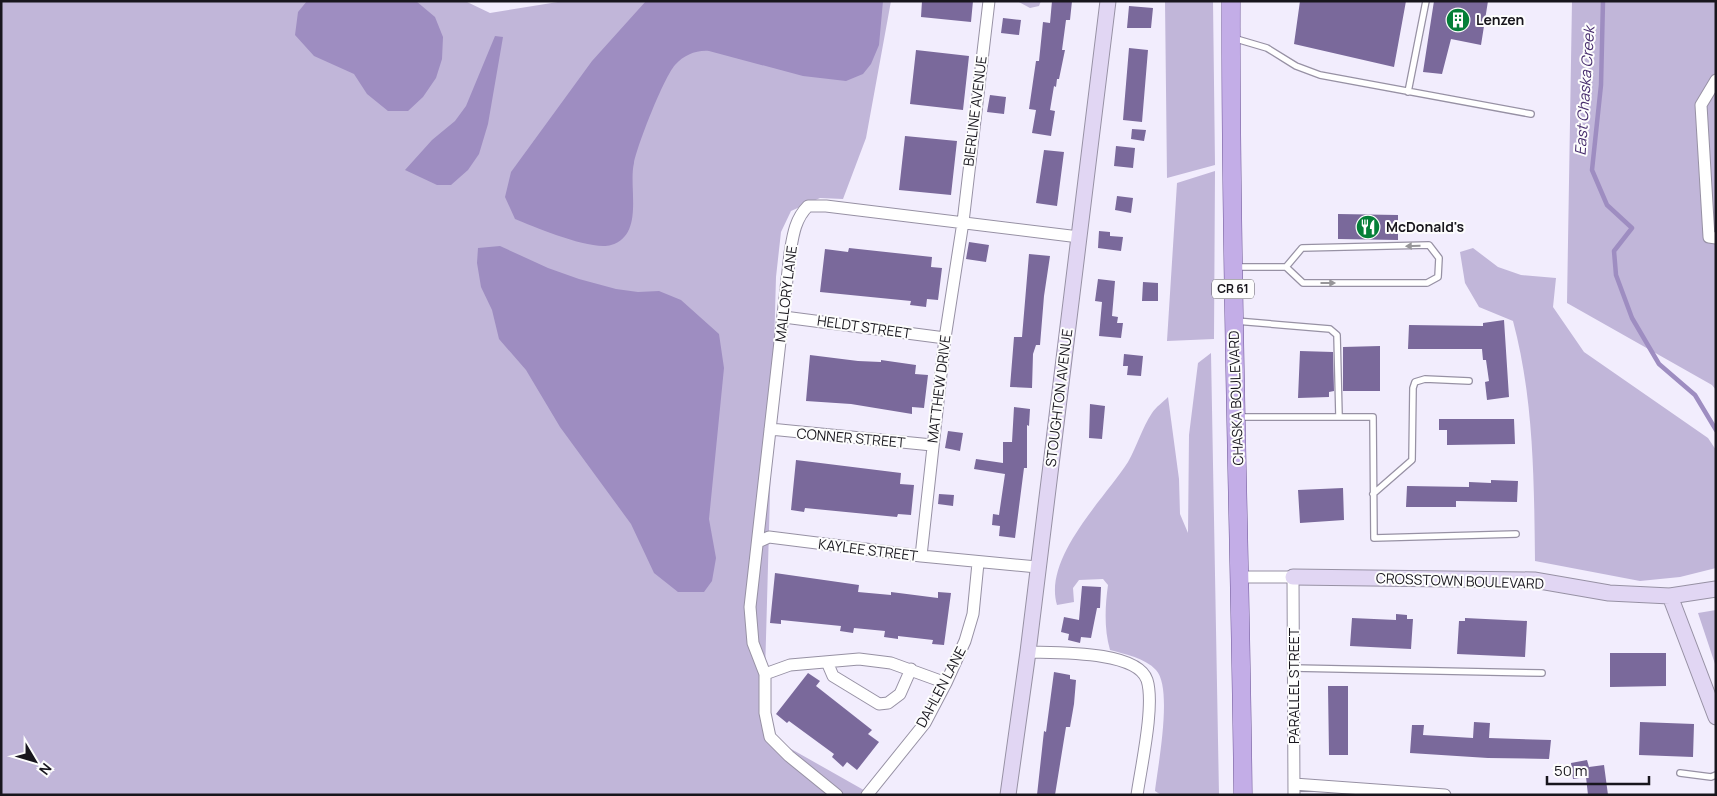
<svg xmlns="http://www.w3.org/2000/svg" width="1717" height="796" viewBox="0 0 1717 796" font-family="Manrope,sans-serif">
	<style>
		.green { fill: #c1b6d9 }
		.water { fill: #9e8dc1 }
		.lines { fill: none; stroke-linecap: round; stroke-linejoin: round }
		.stream { stroke: #9e8dc1; stroke-width: 4.5 }
		.building { fill: #7a699b }
		.lane-casing { stroke: #9791a4; stroke-width: 8 }
		.street-casing { stroke: #9791a4; stroke-width: 13 }
		.secondary-casing { stroke: #9791a4; stroke-width: 17 }
		.primary-casing { stroke: #6d5596; stroke-width: 19 }
		.lane { stroke: #fff; stroke-width: 5.5 }
		.street { stroke: #fff; stroke-width: 11 }
		.secondary { stroke: #e1d6f3; stroke-width: 15 }
		.primary { stroke: #c3ade7; stroke-width: 18 }
		.oneway { fill: #979699 }
		.labels { text-anchor: middle; stroke-width: 4; stroke-linejoin: round; paint-order: stroke }
		.shield { fill: #fdfdfd; stroke: #5d5b60; stroke-width: 1 }
		.shield-label { font-size: 12px; font-weight: bold; fill: #18161d }
		.poi-label { font-size: 14px; font-weight: bold; fill: #18161d; stroke: #fdfdfd; text-anchor: start }
		.street-label { font-size: 14px; fill: #18161d; stroke: #fdfdfd }
		.water-label { font-size: 15px; font-style: italic; fill: #472d6d; stroke: #fdfdfd }
	</style>
	<rect width="100%" height="100%" fill="#f2edfd"/>
	<!-- green -->
	<path class="green" d="M1,1h464l25,12 74,-12h327l-25,137 -23,61 -23,-1 -29,13 -10,21 -5,45 -11,397 5,63 99,56 -2,2h-866z
		M1017,1h24l-2,5 -9,2z
		M1165,1h48l2,164 -48,13z
		M1572,1h144v389l-4,-5 -145,-82z
		M1215,171l-1,168 -47,2 10,-158z
		M1473,248l25,19 23,8 35,3 -3,29 31,45 124,86 8,12v118l-36,9 -40,4 -105,-20c-1,-81 -1,-161 -22,-240l-34,-14 -14,-24 -5,-31z
		M1211,353l8,442h-58l-6,-4c3,-26 18,-103 1,-121 -11,-12 -31,-16 -46,-20 -6,-21 -5,-43 -2,-65l-5,-6 -24,1 -6,8 1,14 -17,3c-14,-47 47,-106 71,-143 9,-16 14,-34 24,-49 4,-6 11,-11 16,-16l11,82 1,35 8,19 1,-98 9,-72z
		M1716,610v57l-18,-54z"/>
	<!-- water -->
	<path class="water" d="M307,1h109l19,16 8,20 -1,22 -6,19 -13,19 -15,14h-20l-21,-17 -13,-20 -40,-18 -19,-21 3,-23z
		M646,1h237l-4,44 -8,19 -8,10 -17,7 -43,-5 -94,-25c-13,-1 -25,4 -34,14 -11,12 -38,81 -41,98 -6,24 11,72 -23,82 -20,6 -76,-18 -96,-26l-10,-22 6,-25 81,-111z
		M495,36l8,1 -15,87 -9,30 -11,16 -17,15h-14l-32,-15 27,-30 23,-19 11,-15z
		M500,246l48,22 31,11 37,10 22,3 21,-1 22,9 38,34 5,34 -15,151 7,39 -4,23 -8,11h-26l-24,-19 -23,-49 -71,-97 -34,-57 -27,-31 -7,-29 -11,-23 -4,-24 1,-15z"/>
	<g class="lines">
		<!-- stream -->
		<path class="stream" d="M1603,1l-2,84 -9,85 15,35 25,23 -18,23 2,24 16,43 27,46 36,31 21,35"/>
	</g>
	<!-- building -->
	<path class="building" d="M922,1h51l-2,21 -50,-5z
		M1052,1h20l-2,19h-4l-4,30h3l-6,29h-2l-1,8 -2,-1 -4,24 5,1 -4,25 -19,-3 4,-23 -7,-1 7,-48h3l4,-39 7,1z
		M1300,1h106l-12,66 -100,-23z
		M1434,1h54l-7,44 -30,-6 -9,35 -19,-2z
		M1129,6l24,2 -2,20h-24z
		M1003,18l18,2 -2,15 -18,-2z
		M1129,48l19,2 -6,72 -19,-2z
		M916,50l53,6 -6,54 -53,-6z
		M990,95l16,2 -2,17 -17,-2z
		M1132,129l14,1 -2,11 -13,-2z
		M905,136l52,5 -6,54 -52,-5z
		M1116,146l19,2 -2,20 -19,-2z
		M1044,150l20,2 -7,54 -21,-3z
		M1117,196l16,2 -2,15 -16,-3z
		M1338,214l60,1v25l-60,-1z
		M1099,231l11,1v4l13,1 -2,14 -23,-3z
		M969,242l20,3 -3,17 -20,-3z
		M849,248l83,9 -1,10 11,1 -4,32 -11,-1 -1,8 -16,-2 1,-4 -91,-9 5,-43 23,3z
		M1029,254l21,2 -6,40 -4,49h-4l-3,9 -1,34 -22,-1 4,-50h8z
		M1098,279l17,2 -3,35 6,1 -1,6h6l-2,15 -22,-2 3,-34 -7,-1z
		M1143,282l15,1v18h-16z
		M1504,320l5,77 -22,3 -2,-18 4,-1 -3,-21h-3l-1,-11h-74l1,-24 74,1v-3z
		M1380,346v45h-37v-44z
		M1300,351l33,1 1,39 -5,1v5l-31,1z
		M1124,354l19,2 -2,20 -14,-1 1,-9h-5z
		M810,355l48,6 23,1v-2l35,5 -1,9 13,1 -4,33 -12,-1v7l-61,-10 -45,-3z
		M1090,404l15,2 -3,33 -13,-1z
		M1014,407l16,2 -1,17 -2,-1v43h-3l-9,70 -16,-2 1,-10 -8,-1 1,-11 6,1 6,-41 -31,-5 2,-10 27,4v-21h9z
		M1439,419h75l1,25 -68,1v-15h-8z
		M948,431l15,2 -3,18 -15,-3z
		M796,460l105,13 -1,11 14,1 -3,30 -13,-1 -1,3 -92,-9 -1,4 -13,-2z
		M1491,480l27,1 -1,21 -61,-1v6h-50l1,-21 62,1v-5l22,1z
		M1343,488l1,32 -44,3 -2,-33z
		M939,494l15,1 -1,11 -15,-2z
		M775,573l84,12 -1,7 33,3v-3l47,6v-6l13,1 -7,52 -12,-1 1,-4 -35,-4v3l-14,-2 1,-6 -31,-3 -1,5 -13,-2 1,-5 -60,-6v4l-11,-1z
		M1082,586l19,1 -1,21h-3l-6,30 -10,-1 -1,6 -12,-3 1,-6 -8,-2 3,-15 15,3z
		M1396,614l11,1v4h6l-2,30 -61,-3 2,-28 44,2z
		M1465,618l62,3 -2,36 -68,-3 2,-33h6z
		M1610,653h56v33l-56,1z
		M1054,672l16,3v4l6,1 -2,24 -4,23h-4l-11,68h-18l7,-64 2,1z
		M808,673l12,8 -4,5 56,44 -4,4 11,8 -22,28 -10,-8 -4,5 -11,-10 2,-3 -45,-33 -2,2 -11,-9z
		M1328,686h20v69h-19z
		M1474,722l16,1 -1,15 62,2 -2,19 -61,-1 -78,-5 2,-28h12l-1,10 50,3z
		M1640,722l54,2 -1,33 -54,-2z
		M1587,760l2,7 15,-2 4,30h-20l-2,-18 -13,2 -2,-16z"/>
	<g class="lines">
		<!-- lane casing -->
		<g class="lane-casing">
			<path id="lane" d="M1233,38l34,10 29,18 24,9 211,39
				M1408,92l18,-91
				M1234,267h52l16,-19 127,-3 10,13 -1,19 -11,6h-124l-17,-16
				M1236,321l94,8 7,6 2,81
				M1238,417h135l1,121 142,-4
				M1373,494l39,-34 1,-72 2,-6 10,-3 44,2
				M1293,668l249,5
				M1680,773l31,4 5,-2"/>
		</g>
		<!-- street casing -->
		<g class="street-casing">
			<path id="street" d="M1716,80l-15,25 8,132 7,1
				M784,317l161,21
				M770,429l162,16
				M758,542l11,-5 152,19 116,11
				M921,556l24,-218 18,-116 26,-221
				M1241,577h52l1,218
				M1028,652c26,1 109,-2 119,28 8,25 -6,87 -10,115
				M827,662l6,14 46,28 9,-1 12,-9 11,-25
				M765,674l25,-9 69,-6 32,4 55,20
				M1294,784l151,11
				M837,795l-48,-39 -19,-19 -5,-24v-39l-12,-31 -3,-36 40,-354c3,-18 5,-34 18,-47h18l253,31
				M867,795l58,-72 21,-40 19,-42 8,-27 5,-51"/>
		</g>
		<!-- secondary casing -->
		<g class="secondary-casing">
			<path id="secondary" d="M1293,577l241,3 75,13 61,3 46,-7
				M1670,596l46,121
				M1008,795l20,-143 80,-651"/>
		</g>
		<!-- primary casing -->
		<g class="primary-casing">
			<path id="primary" d="M1231,1c-1,265 9,529 12,794"/>
		</g>
		<!-- lane -->
		<use href="#lane" class="lane"/>
		<!-- street -->
		<use href="#street" class="street"/>
		<!-- secondary -->
		<use href="#secondary" class="secondary"/>
		<!-- primary -->
		<use href="#primary" class="primary"/>
	</g>
	<!-- one-way arrows -->
	<defs><path id="oneway-solid" d="M-6-.8H1V-3.2L6.5 0L1 3.2V.8H-6Z" transform="scale(1.25)"/></defs>
	<g class="oneway">
		<use href="#oneway-solid" transform="translate(1413 246) rotate(179)"/>
		<use href="#oneway-solid" transform="translate(1328 283)"/>
	</g>
	<!-- icons -->
	<defs>
		<g id="building-disc" transform="scale(1.25)"><circle r="9.5" fill="#057f38" stroke="#fdfdfd"/><path d="M-4-6H4V6H1V3H-1V6H-4ZM-2.5-4.3h1.7v1.8h-1.7ZM.8-4.3h1.7v1.8H.8ZM-2.5-1h1.7V.8h-1.7ZM.8-1h1.7V.8H.8Z" fill="#fff"/></g>
		<g id="restaurant-disc" transform="scale(1.25)"><circle r="9.5" fill="#057f38" stroke="#fdfdfd"/><path d="M-5-6h1v4h1v-4h1v4h1v-4h1v5L-1.5 .5V6h-2V.5L-5-1ZM5-6V6H3V1.5H1.5Q1.5-4 5-6Z" fill="#fff"/></g>
	</defs>
	<g fill-rule="evenodd">
		<use href="#building-disc" x="1458" y="20"/>
		<use href="#restaurant-disc" x="1368" y="227"/>
	</g>
	<g class="labels">
		<!-- shield labels -->
		<rect class="shield" x="1212" y="279.5" width="42" height="19" rx="4"/>
		<g class="shield-label">
			<text x="1233" y="293">CR 61</text>
		</g>
		<!-- poi labels -->
		<g class="poi-label">
			<text x="1476" y="25">Lenzen</text>
			<text x="1386" y="232">McDonald's</text>
		</g>
		<!-- street labels -->
		<g class="street-label">
			<text transform="translate(975 111) rotate(-83)" y="5">BIERLINE AVENUE</text>
			<text transform="translate(786 294) rotate(-83)" y="5">MALLORY LANE</text>
			<text transform="translate(864 327) rotate(8)" y="5">HELDT STREET</text>
			<text transform="translate(939 389) rotate(-83)" y="5">MATTHEW DRIVE</text>
			<text transform="translate(1059 398) rotate(-83)" y="5">STOUGHTON AVENUE</text>
			<text transform="translate(1236 398) rotate(-92)" y="5">CHASKA BOULEVARD</text>
			<text transform="translate(851 438) rotate(5)" y="5">CONNER STREET</text>
			<text transform="translate(868 550) rotate(7)" y="5">KAYLEE STREET</text>
			<text transform="translate(1460 581) rotate(2)" y="5">CROSSTOWN BOULEVARD</text>
			<text transform="translate(1294 686) rotate(-90)" y="5">PARALLEL STREET</text>
			<text transform="translate(941 687) rotate(-62)" y="5">DAHLEN LANE</text>
		</g>
		<!-- water labels -->
		<g class="water-label">
			<text transform="translate(1585 91) rotate(-86)" y="5">East Chaska Creek</text>
		</g>
	</g>
	<!-- border -->
	<rect width="1717" height="796" fill="none" stroke="#18161d" stroke-width="5"/>
	<!-- north arrow -->
	<g transform="translate(35 761) rotate(128)" stroke="#fdfdfd" stroke-width="4" paint-order="stroke">
	<path d="M0-4L9 19L0 12L-9 19Z" fill="#18161d"/>
	<text y="-8" font-size="14" font-weight="bold" text-anchor="middle" fill="#18161d">N</text>
	</g>
	<!-- scale -->
	<path d="M1547 776v8h102v-8" fill="none" stroke="#18161d" stroke-width="2.5"/>
	<text x="1554" y="776" font-size="15" fill="#18161d" stroke="#fdfdfd" stroke-width="4" paint-order="stroke">50 m</text>
</svg>
